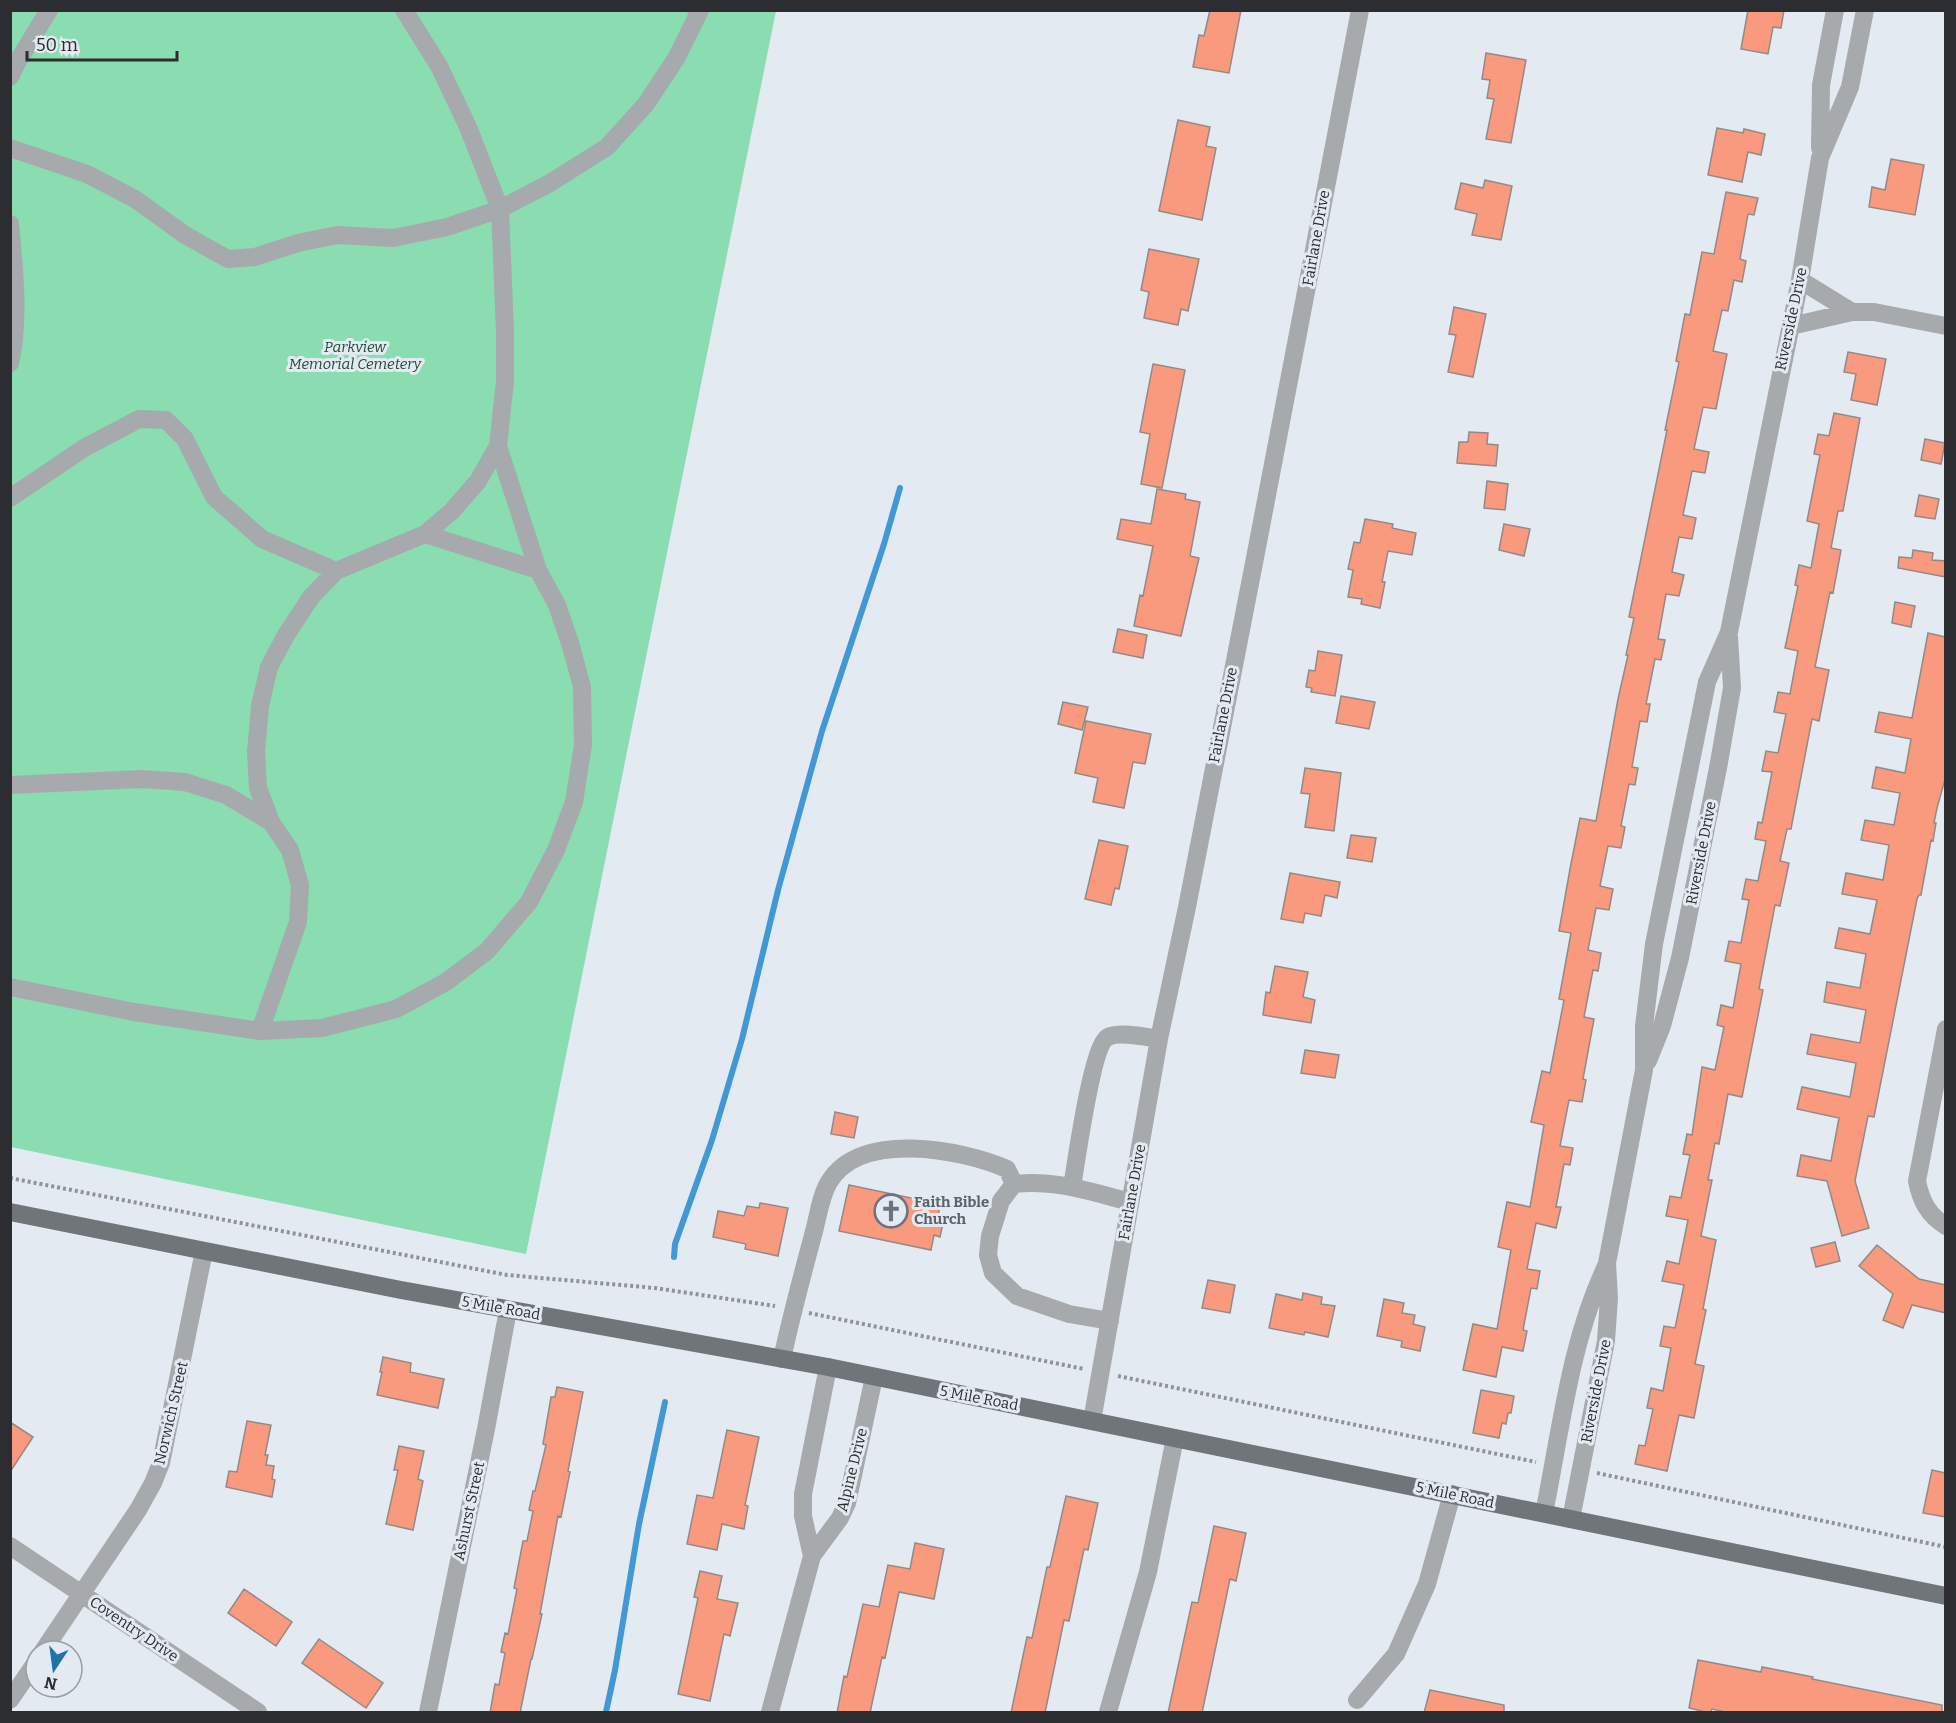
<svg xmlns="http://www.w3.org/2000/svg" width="1956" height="1723" viewBox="0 0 1956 1723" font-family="Bitter,serif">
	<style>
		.green { fill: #8adcb1 }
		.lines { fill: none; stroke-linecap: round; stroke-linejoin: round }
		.stream { stroke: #4198d4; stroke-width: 6 }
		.building { fill: #f9997d; stroke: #938a87; stroke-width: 1.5 }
		.path { stroke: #8f9398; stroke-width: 4; stroke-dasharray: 3 3; stroke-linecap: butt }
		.minor { stroke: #a6aaac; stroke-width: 18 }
		.major { stroke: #6f7579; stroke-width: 18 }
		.labels { text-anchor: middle; stroke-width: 6; stroke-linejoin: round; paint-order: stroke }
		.street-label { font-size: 15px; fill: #2b2d30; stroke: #e4eaf1 }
		.park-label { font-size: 15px; font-style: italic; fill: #204c37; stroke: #e4eaf1 }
		.worship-label { font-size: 15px; font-weight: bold; fill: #5b616d; stroke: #e4eaf1; text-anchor: start }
	</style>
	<rect width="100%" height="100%" fill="#e4eaf1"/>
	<!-- green -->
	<path class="green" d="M11,11h765l-250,1243 -515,-107z"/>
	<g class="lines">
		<!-- stream -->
		<path class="stream" d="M674,1257l1,-13 37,-104 30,-101 36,-149 44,-159 62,-187 16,-56
			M606,1712l9,-42 24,-146 26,-122"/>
	</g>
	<!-- building -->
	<path class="building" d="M1210,10h31l-12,63 -36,-6 6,-32 5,1z
		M1748,10h36l-3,18 -8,-1 -5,27 -27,-5z
		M1486,53l40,7 -15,83 -25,-4 8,-40 -7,-1 3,-18 -8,-1z
		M1178,120l32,7 -4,19 10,2 -14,72 -43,-9z
		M1717,128l26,5 1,-4 21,5 -4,21 -13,-3 -6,30 -34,-7z
		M1891,159l33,6 -9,50 -46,-8 3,-20 13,3z
		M1485,180l27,6 -11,54 -29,-5 5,-21 -22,-5 6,-26 22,5z
		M1726,192l32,6 -4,17 -6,-1 -8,45 6,2 -4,21 -8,-2 -6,31 -6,-1 -9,41 14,3 -11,55 -13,-2 -9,42 15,3 -4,21 -13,-2 -9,44 13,3 -4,21 -13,-2 -7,35 12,3 -5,21 -13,-2 -8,45 7,1 -4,20 -6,-1 -9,45h4l-3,18 -7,-1 -8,46 6,1 -3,17 -6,-1 -8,42 4,1 -4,21 -13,-2 -8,40 13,3 -4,21 -13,-2 -8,42 13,3 -3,18 -5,-1 -9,47 10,2 -11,60 3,1 -4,22 -13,-2 -9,46 13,2 -3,17 -6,-1 -8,43h5l-5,21 -20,-5 -9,46 13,2 -3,18 -6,-1 -8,42 4,1 -4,20 -21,-4 -6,30 -33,-7 10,-46 24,5 14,-79 -13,-3 9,-45 23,5 14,-82 -13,-3 11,-51 8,2 14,-73 -5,-1 12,-66 -12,-2 11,-62 10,-51 16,3 22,-122 10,-44h-2l8,-37 -5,-1 38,-187h-2l14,-68 -3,-1 9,-47 5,1 12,-63 12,2z
		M1149,249l50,10 -11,52 -7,-2 -3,16 -34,-7 5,-26 -8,-2z
		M1454,307l32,7 -13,63 -25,-5 8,-37 -7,-1z
		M1848,352l38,7 -9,46 -26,-5 5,-26 -12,-2z
		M1153,364l32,6 -23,118 -21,-4 9,-50 -10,-2z
		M1834,413l26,5 -17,93h-5l-7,37 10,2 -8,43 -3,-1 -15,75 14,3 -10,51 -7,-2 -21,110h-4l-7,32 9,2 -9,43 -5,-1 -16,84 4,1 -21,107 -14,-3 -9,50 -4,-1 -7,37h4l-11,56 15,4 -13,69 3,1 -11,54 9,2 -10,52 -15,-3 -12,56 -32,-7 4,-19 6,1 8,-37 -6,-1 4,-20 12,3 8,-43 -11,-2 4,-20 11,2 9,-43 -22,-4 5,-20 12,3 9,-44 -22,-4 4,-20 11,2 9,-43 -7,-1 4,-20 5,1 10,-68 13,3 9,-43 -7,-2 4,-20 12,3 8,-44 -16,-3 4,-20 12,2 8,-43 -7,-1 4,-20 12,2 8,-40 -11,-2 3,-17 4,1 10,-51 -10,-1 4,-20 12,2 8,-39 -12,-2 4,-20 12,2 8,-43 -13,-3 13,-62 -3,-1 4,-20 12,3 8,-44 -12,-3 13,-66 -6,-1 4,-20 11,2z
		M1469,432l19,1 -1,11 11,1 -2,21 -39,-3 2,-21h9z
		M1925,439l20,4 -4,21 -20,-4z
		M1487,481l21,3 -3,26 -21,-2z
		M1157,489l29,5 -1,5 15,3 -10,54 9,2 -18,78 -47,-10 6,-31 3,1 10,-50 -36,-7 4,-20 30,5z
		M1919,495l20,4 -4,20 -20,-3z
		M1365,519l28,5 -1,4 24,5 -4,22 -24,-4 -6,31h3l-5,26 -19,-4 1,-5 -14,-2 5,-27 -5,-1 6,-27 6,1z
		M1504,524l26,5 -6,27 -25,-6z
		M1913,550l20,3 -1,7 14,1v16l-48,-9 1,-11 13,1z
		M1895,602l20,4 -4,21 -19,-4z
		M1118,629l29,6 -4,23 -30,-6z
		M1928,633l18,4v139l-9,32 -3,15h2l-3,18 -2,-1 -10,55h-2l-2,4 -43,218 -6,-1 -13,65 14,47 -27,8 -15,-55 -30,-5 4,-21 30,6 8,-43 -42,-9 5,-22 48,10 6,-34 -49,-9 4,-20 49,9 6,-33 -42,-8 3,-20 33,6 6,-34 -31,-6 4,-20 31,6 7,-34 -35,-6 4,-21 37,7 6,-35 -28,-5 4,-20 29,5 6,-32 -28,-5 4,-21 29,6 6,-34 -36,-7 4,-20 33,6z
		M1318,651l24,4 -7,41 -24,-4 1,-4 -6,-1 3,-17 6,1z
		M1341,696l34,6 -6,27 -33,-6z
		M1063,702l25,5 -6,23 -24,-6z
		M1086,721l65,13 -6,30 -12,-2 -9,46 -31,-6 5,-24 -23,-5z
		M1305,768l36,5 -7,58 -29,-4 5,-33 -9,-1z
		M1351,835l25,3 -4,24 -25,-4z
		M1099,840l29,6 -9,43 -4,-1 -4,17 -26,-6z
		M1290,873l50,9 -3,16 -12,-3 -4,21 -16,-3 -2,10 -22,-4z
		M1275,966l33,6 -5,25 12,3 -4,23 -48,-8 3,-23 4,1z
		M1305,1050l34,5 -4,23 -34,-5z
		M835,1112l23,5 -4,21 -23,-4z
		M849,1185l91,19 -2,14 6,1 -4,18 -6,-2 -3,15 -92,-19z
		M760,1203l28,5 -10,48 -33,-7 1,-5 -33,-7 5,-26 26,5 3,-10 12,2z
		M1835,1242l5,19 -24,6 -5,-19z
		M1877,1245l42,34 27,6v28l-34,-8 -9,23 -20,-8 10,-26 -34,-28z
		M1208,1280l27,5 -5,28 -28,-5z
		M1303,1293l19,4 -1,7 14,2 -7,31 -23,-5 -1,3 -35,-7 7,-34 26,6z
		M1384,1299l20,4 -2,10 13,2 -2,9 12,3 -5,24 -19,-4 1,-6 -25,-5z
		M383,1357l28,6 -1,9 34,7 -6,29 -61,-13 5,-23h-2z
		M557,1387l26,5 -15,79 2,1 -9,45 -3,-1 -18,98h2l-10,45h-1l-11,54h-30l5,-29 4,1 6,-32 -4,-1 4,-19 3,1 9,-45 -3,-1 9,-47h4l6,-30 -4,-1 4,-19h2l11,-46 -3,-1 8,-47h4z
		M1481,1390l33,6 -3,17h-3l-2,11 -4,-1 -3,15 -26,-5z
		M247,1421l24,4 -6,30h3l-2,10 8,1 -2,13 3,1 -3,17 -46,-10 3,-16 8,1z
		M10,1422l23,15 -23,35z
		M727,1430l32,7 -14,68 3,1 -4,23 -22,-5 -5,26 -30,-6 10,-49 16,3z
		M399,1446l25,5 -6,28 5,2 -10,49 -27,-6 12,-54h-4z
		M1932,1470l14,3v44l-23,-4z
		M1066,1496l32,7 -10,47 -4,-1 -15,72 -5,-1 -19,93h-34l16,-76 5,1 15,-71h3z
		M1214,1526l32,7 -10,48 -6,-2 -28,134h-34l24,-111 6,1z
		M915,1543l29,6 -10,50 -35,-7 -14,66 -3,-1 -12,56h-33l7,-37 3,1 16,-73 16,3 9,-42 22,4z
		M700,1571l22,5 -5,23 21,4 -8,33 -6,-2 -14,67 -32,-7 20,-96 -4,-1z
		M244,1589l48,33 -16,24 -48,-33z
		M319,1639l64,44 -17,25 -64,-45z
		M1698,1660l63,12 1,-5 51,10 -1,2 130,26v8h-212l-18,-4 -2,4 -21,-5z
		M1430,1690l74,15v8h-80z"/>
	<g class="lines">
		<!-- path -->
		<path class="path" d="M10,1178l497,97 148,13 120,18
			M809,1313l275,56
			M1118,1376l418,86
			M1597,1473l349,74"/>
		<!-- minor -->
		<path class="minor" d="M10,77l8,-16 31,-51
			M10,148l77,26 48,25 50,36 43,24 27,-2 43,-14 39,-8 56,3 54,-11 53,-18 50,-26 57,-36 39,-43 31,-47 23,-47
			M1820,148l1,-63 14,-75
			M10,224c4,42 10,98 0,139
			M1852,312h22l72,14
			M1791,326l61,-14 -52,-32
			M10,498l74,-50 55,-29 27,1 19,19 29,58 48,42 74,32 89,-37 27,-23 26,-30 20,-35 7,-65v-49l-5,-123 -32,-82 -29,-61 -35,-56
			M425,534l113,36
			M10,785l132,-6 43,3 41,13 45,27 19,28 10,35 -2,37 -38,109
			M271,822l-13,-34 -2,-36 4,-46 9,-39 17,-32 25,-38 25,-26
			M10,987l124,25 126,19 62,-3 74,-19 50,-27 41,-31 42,-49 27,-52 18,-48 9,-57 -1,-58 -11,-41 -14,-41 -19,-35 -40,-124
			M1946,1029l-29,152c4,20 11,34 29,45
			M1648,1061l14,-35 18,-68 38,-190 14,-80 -3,-51
			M1072,1187c4,-23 20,-142 36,-150 11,-6 39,0 51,2
			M1110,1321l-41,-7 -52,-18 -24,-23 -5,-18 2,-19 11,-35 13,-17c40,-5 78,8 116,18
			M782,1359c9,-42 20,-83 31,-124 5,-17 7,-38 16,-53 31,-52 132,-33 178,-13l7,15
			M828,1367l-25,127v22l9,40 28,-38 7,-15 27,-126
			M1092,1421l67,-382 28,-132 67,-344 106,-553
			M1544,1513c17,-83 26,-172 63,-249
			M1571,1519l35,-178 3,-43 -2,-35 37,-193v-44l10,-82 53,-262 22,-50 71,-352 20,-122 30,-71 15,-77
			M10,1546l248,166
			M43,1651l95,-141 15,-27 8,-20 43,-212
			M10,1700l26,-38
			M1357,1700l39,-46 31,-70 25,-90
			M428,1712l58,-283 22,-119
			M770,1712l42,-156
			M1108,1712l40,-140 27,-134"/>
		<!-- major -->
		<path class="major" d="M10,1212l391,78 427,77 1118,229"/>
	</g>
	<!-- icons -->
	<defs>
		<g id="church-ring" transform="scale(1.725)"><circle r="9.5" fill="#e4eaf1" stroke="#6b7280" stroke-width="1.5"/><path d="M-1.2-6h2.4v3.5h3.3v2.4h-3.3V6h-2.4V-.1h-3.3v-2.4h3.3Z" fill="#6b7280"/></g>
	</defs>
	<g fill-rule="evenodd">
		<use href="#church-ring" x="891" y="1211"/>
	</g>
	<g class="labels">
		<!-- street labels -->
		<g class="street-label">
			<text transform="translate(1316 238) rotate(-80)" y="5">Fairlane Drive</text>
			<text transform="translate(1791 319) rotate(-78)" y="5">Riverside Drive</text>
			<text transform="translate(1223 715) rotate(-79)" y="5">Fairlane Drive</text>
			<text transform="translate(1701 853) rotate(-79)" y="5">Riverside Drive</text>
			<text transform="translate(1132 1192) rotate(-80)" y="5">Fairlane Drive</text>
			<text transform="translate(501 1308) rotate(10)" y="5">5 Mile Road</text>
			<text transform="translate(1596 1391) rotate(-79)" y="5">Riverside Drive</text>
			<text transform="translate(979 1398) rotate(11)" y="5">5 Mile Road</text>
			<text transform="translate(171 1413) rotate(-77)" y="5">Norwich Street</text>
			<text transform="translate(852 1470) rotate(-76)" y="5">Alpine Drive</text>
			<text transform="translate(1455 1495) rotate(12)" y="5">5 Mile Road</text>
			<text transform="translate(469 1511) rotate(-78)" y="5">Ashurst Street</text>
			<text transform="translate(134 1629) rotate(34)" y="5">Coventry Drive</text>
		</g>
		<!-- park labels -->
		<g class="park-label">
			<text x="355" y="352">Parkview<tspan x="355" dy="17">Memorial Cemetery</tspan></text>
		</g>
		<!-- worship labels -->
		<g class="worship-label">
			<text x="914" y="1207">Faith Bible<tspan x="914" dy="17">Church</tspan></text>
		</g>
	</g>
	<!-- border -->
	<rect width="1956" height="1723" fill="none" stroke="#2b2d30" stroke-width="24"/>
	<!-- north arrow -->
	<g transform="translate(54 1669) rotate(193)"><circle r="28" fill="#e4eaf1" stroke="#9a9ea4" stroke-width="1.5"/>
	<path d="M0-4.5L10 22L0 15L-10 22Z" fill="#1e75a5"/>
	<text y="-9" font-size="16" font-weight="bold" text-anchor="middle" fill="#2b2d30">N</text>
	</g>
	<!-- scale -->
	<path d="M27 51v9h150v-9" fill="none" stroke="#2b2d30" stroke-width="3"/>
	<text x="36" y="51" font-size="18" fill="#2b2d30" stroke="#e4eaf1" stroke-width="4.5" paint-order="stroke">50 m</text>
</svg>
